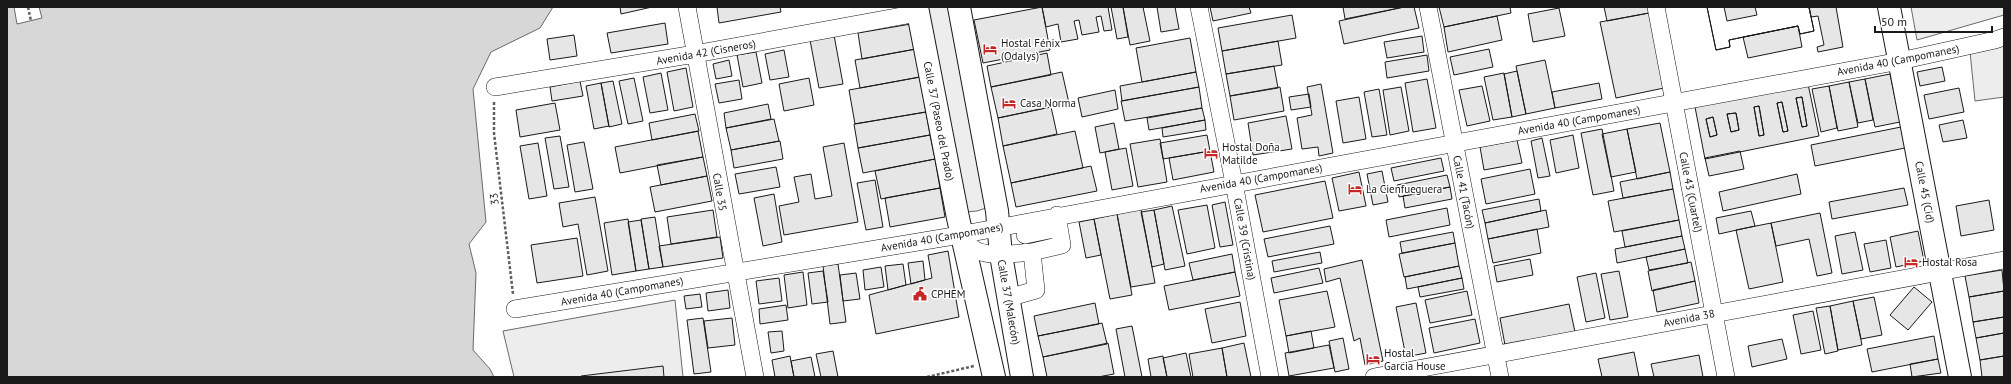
<svg xmlns="http://www.w3.org/2000/svg" width="2011" height="384" viewBox="0 0 2011 384" font-family="'PT Sans',sans-serif">
	<style>
		.built { fill: #ededed; stroke: #6a6a6a }
		.water { fill: #d7d7d7; stroke: #6a6a6a }
		.pier { fill: #fff; stroke: #6a6a6a }
		.building { fill: #e6e6e6; stroke: #1a1a1a; fill-rule: evenodd }
		.lines { fill: none; stroke-linecap: round; stroke-linejoin: round }
		.minor-casing { stroke: #1a1a1a; stroke-width: 18 }
		.major-casing { stroke: #1a1a1a; stroke-width: 24 }
		.path { stroke: #5f5f5f; stroke-width: 2.5; stroke-dasharray: 3 2; stroke-linecap: butt }
		.minor { stroke: #fff; stroke-width: 17 }
		.major { stroke: #fff; stroke-width: 22 }
		.labels { text-anchor: middle; stroke-width: 3; stroke-linejoin: round; paint-order: stroke }
		.poi-label { font-size: 11px; fill: #1a1a1a; stroke: #fff; text-anchor: start }
		.street-label { font-size: 11px; fill: #1a1a1a; stroke: #fff }
	</style>
	<rect width="100%" height="100%" fill="#fff"/>
	<!-- built -->
	<path class="built" d="M924,7h28l37,200 -12,4 -13,1z
		M1911,7h93v8l-87,25z
		M2004,41v56l-29,4 -5,-49z
		M675,300l8,77h-169l-11,-46z"/>
	<!-- water -->
	<path class="water" d="M7,7h546l-13,21 -49,24 -18,37 13,133 -17,22 7,29 -3,77 17,19 4,8h-487z"/>
	<!-- pier -->
	<path class="pier" d="M14,7h25l3,11 -25,6z"/>
	<!-- building -->
	<path class="building" d="M620,7h32l-31,7z
		M717,7h63l1,5 -62,11z
		M1042,7l8,43 -67,13 -9,-43z
		M1042,7h66l4,23 -8,1 -3,-15 -5,1 3,15 -17,3 -3,-15 -5,1 4,18 -17,3 -3,-18 -12,3z
		M1111,7h12l5,30 -11,2z
		M1123,7h20l7,34 -20,4z
		M1157,7h18l4,22 -18,3z
		M1210,7h39l2,6 -38,8z
		M1343,7h61l-59,12z
		M1404,7h10l5,21 -75,16 -5,-23z
		M1439,7h71l1,6 -67,14z
		M1604,7h44l1,6 -42,8z
		M1707,7h17l3,14 30,-6 -2,-8h54l5,24 -14,3 -2,-8 -69,14 1,7 -14,3z
		M1707,7h102l5,24 -14,3 -2,-8 -69,14 1,7 -14,3z
		M1814,7h22l7,40 -25,5 -1,-5 7,-2 -6,-29 -7,1 -2,-9z
		M1559,8l6,28 -32,6 -5,-28z
		M1649,13l15,75 -48,10 -16,-76z
		M1292,15l4,23 -74,13 -4,-23z
		M1497,16l5,24 -54,12 -4,-25z
		M665,23l3,21 -57,9 -4,-20z
		M911,24l5,25 -54,10 -4,-26z
		M1798,26l4,21 -54,11 -5,-21z
		M574,35l3,21 -27,4 -3,-21z
		M834,35l9,49 -24,4 -9,-48z
		M1422,36l2,16 -37,6 -3,-16z
		M1190,38l6,34 -54,10 -6,-34z
		M1278,41l4,24 -56,9 -4,-23z
		M916,49l4,28 -60,11 -5,-28z
		M1489,49l4,18 -39,8 -4,-18z
		M784,50l5,27 -19,3 -5,-26z
		M756,52l6,31 -19,4 -6,-32z
		M1047,53l4,22 -60,12 -4,-21z
		M1427,55l2,16 -42,7 -2,-16z
		M729,60l3,16 -16,3 -3,-15z
		M1545,60l10,48 -29,6 -10,-48z
		M1274,66l4,22 -48,8 -4,-22z
		M1942,67l3,14 -25,5 -3,-14z
		M686,68l7,39 -19,4 -7,-39z
		M1517,71l9,43 -14,3 -8,-43z
		M1062,72l7,31 -71,15 -7,-31z
		M1196,72l3,15 -77,14 -2,-15z
		M661,73l7,37 -18,3 -7,-36z
		M1504,73l8,44 -19,3 -9,-43z
		M1890,74l10,48 -25,5 -10,-48z
		M920,77l6,35 -71,12 -6,-34z
		M634,78l9,43 -15,3 -9,-43z
		M809,78l5,27 -30,6 -5,-27z
		M1427,79l9,49 -23,4 -8,-49z
		M1865,79l8,41 -15,3 -9,-41z
		M739,80l3,19 -23,4 -4,-19z
		M580,81l3,15 -31,5 -2,-14z
		M613,81l9,43 -13,3 -8,-44z
		M1849,82l9,45 -20,4 -9,-45z
		M601,83l8,43 -15,3 -8,-43z
		M1599,83l3,16 -47,9 -3,-16z
		M1321,84l12,69 -14,3 -1,-9 -16,2 -5,-31 15,-3 -5,-28z
		M1808,84l11,52 -114,23 -10,-52zM1802,97l5,29 -5,1 -6,-29zM1782,102l6,29 -5,1 -6,-29zM1759,106l5,29 -5,1 -5,-29zM1736,113l3,17 -8,2 -4,-18zM1713,117l4,18 -7,2 -4,-18z
		M1482,86l8,35 -23,5 -8,-36z
		M1829,86l8,42 -16,4 -9,-43z
		M1199,87l3,21 -77,13 -4,-20z
		M1280,87l4,24 -50,9 -4,-24z
		M1401,87l8,44 -19,4 -7,-45z
		M1959,88l5,24 -35,7 -5,-24z
		M1379,89l8,46 -15,2 -8,-45z
		M1115,90l3,19 -36,8 -4,-19z
		M1309,94l2,13 -20,3 -2,-13z
		M1359,97l7,42 -23,4 -7,-42z
		M1802,97l5,29 -5,1 -6,-29z
		M1782,102l6,29 -5,1 -6,-29z
		M555,103l5,27 -40,7 -4,-27z
		M768,104l3,15 -45,9 -2,-15z
		M1759,106l5,29 -5,1 -5,-29z
		M1051,107l6,27 -54,12 -5,-28z
		M1202,108l3,12 -56,10 -2,-12z
		M926,112l4,23 -72,13 -4,-24z
		M1736,113l3,17 -8,2 -4,-18z
		M695,114l4,17 -47,9 -3,-17z
		M1286,116l6,33 -39,6 -5,-32z
		M1713,117l4,18 -7,2 -4,-18z
		M774,119l5,22 -48,9 -5,-22z
		M1205,120l1,10 -43,7 -1,-9z
		M1963,120l4,18 -24,4 -4,-17z
		M1114,123l5,26 -19,4 -5,-26z
		M1660,123l10,49 -33,7 -10,-50z
		M1901,127l4,21 -90,18 -4,-21z
		M1602,129l12,62 -21,4 -12,-62z
		M1627,129l9,43 -25,5 -9,-43z
		M698,131l5,26 -83,16 -5,-26z
		M1075,131l8,37 -72,15 -8,-37z
		M930,135l5,24 -72,14 -5,-25z
		M1207,135l3,16 -47,8 -3,-16z
		M1573,135l6,33 -23,5 -6,-33z
		M560,136l9,51 -15,2 -9,-51z
		M1542,138l8,38 -12,2 -7,-37z
		M1160,139l7,43 -29,5 -8,-43z
		M1517,140l5,23 -38,7 -4,-23z
		M780,141l3,18 -49,9 -3,-18z
		M584,142l9,47 -18,3 -8,-47z
		M538,143l9,53 -18,3 -9,-53z
		M844,143l14,79 -74,13 -5,-29 20,-4 -5,-25 17,-3 4,25 17,-3 -9,-49z
		M1126,148l7,38 -21,4 -7,-38z
		M1210,151l4,21 -41,8 -4,-22z
		M1740,151l4,18 -35,7 -4,-18z
		M703,157l4,19 -46,9 -4,-20z
		M1441,158l3,13 -50,10 -3,-13z
		M935,159l5,29 -59,11 -6,-28z
		M1091,166l6,25 -81,16 -5,-24z
		M776,167l4,20 -41,7 -4,-20z
		M1530,169l5,25 -49,10 -5,-25z
		M1382,171l6,31 -15,3 -6,-31z
		M1359,172l7,34 -27,5 -7,-33z
		M1670,172l3,17 -50,9 -3,-16z
		M1797,174l4,20 -78,17 -4,-19z
		M1447,175l3,12 -51,10 -2,-12z
		M707,176l5,25 -57,11 -5,-25z
		M875,180l8,47 -17,3 -9,-47z
		M1325,181l8,37 -70,14 -8,-37z
		M1450,187l2,12 -47,9 -2,-12z
		M940,188l5,29 -55,10 -5,-29z
		M1904,188l4,17 -76,14 -3,-17z
		M1673,189l6,31 -65,12 -6,-31z
		M774,194l8,48 -19,4 -9,-48z
		M595,197l13,74 -21,4 -9,-51 -15,3 -4,-24z
		M1539,199l2,12 -56,12 -3,-13z
		M1989,200l5,30 -33,6 -5,-30z
		M1225,202l8,43 -13,2 -8,-42z
		M1207,205l8,43 -28,6 -9,-44z
		M1172,206l13,60 -20,4 -11,-60z
		M1447,208l3,17 -61,12 -3,-17z
		M1141,209l14,74 -24,4 -14,-73z
		M713,210l4,27 -46,7 -4,-27z
		M1154,210l10,54 -12,3 -11,-55z
		M1546,210l3,17 -61,12 -3,-16z
		M1751,211l4,15 -36,8 -3,-16z
		M1820,213l12,60 -15,3 -8,-37 -33,7 -5,-23z
		M1117,214l15,81 -22,4 -16,-80z
		M655,217l8,50 -14,2 -8,-50z
		M628,219l8,52 -24,4 -8,-52z
		M1094,219l7,36 -15,3 -7,-36z
		M641,220l8,49 -13,2 -8,-49z
		M1679,220l3,16 -57,11 -3,-16z
		M1771,223l12,59 -34,7 -13,-59z
		M1330,226l4,18 -66,13 -4,-18z
		M1537,229l4,24 -48,10 -5,-24z
		M1918,231l6,30 -28,6 -6,-30z
		M1453,232l2,11 -53,10 -2,-11z
		M1855,232l8,38 -21,4 -7,-38z
		M1682,236l3,13 -68,14 -2,-14z
		M720,237l3,21 -60,9 -4,-21z
		M577,238l6,38 -46,7 -6,-38z
		M1886,240l5,28 -21,4 -6,-28z
		M1455,243l4,23 -55,11 -5,-23z
		M1685,249l3,14 -39,7 -3,-13z
		M948,251l11,66 -83,17 -7,-39 63,-17 -4,-23z
		M1320,252l2,11 -48,9 -2,-11z
		M1232,254l3,18 -42,8 -4,-17z
		M1530,259l3,16 -36,7 -3,-16z
		M1362,260l21,101 -18,4 -5,-27 -6,3 -14,-63 -14,4 -2,-13z
		M923,261l2,19 -14,4 -3,-21z
		M1691,262l4,19 -43,10 -4,-20z
		M838,264l8,58 -16,2 -7,-58z
		M903,264l3,21 -18,5 -3,-24z
		M1459,266l3,12 -55,11 -2,-12z
		M881,267l3,20 -19,3 -2,-20z
		M1319,268l4,15 -49,10 -3,-15z
		M2002,270l2,21 -35,6 -4,-21z
		M823,271l5,31 -16,2 -4,-31z
		M1619,271l9,46 -18,3 -9,-46z
		M803,272l4,33 -19,3 -4,-33z
		M1235,272l5,24 -71,14 -5,-24z
		M856,273l4,26 -17,2 -3,-26z
		M1596,273l9,45 -19,4 -9,-45z
		M779,278l3,23 -23,3 -3,-23z
		M1462,278l2,11 -44,8 -2,-10z
		M1695,281l4,22 -42,9 -4,-22z
		M1914,287l18,15 -24,28 -18,-15z
		M728,290l2,18 -22,3 -2,-18z
		M1327,291l8,36 -49,9 -7,-36z
		M1467,291l5,24 -42,8 -5,-23z
		M2004,291v26l-31,5 -4,-25z
		M700,294l2,13 -16,2 -2,-13z
		M1874,297l8,38 -21,4 -8,-38z
		M1853,301l9,44 -24,5 -8,-44z
		M1240,302l6,34 -34,7 -7,-34z
		M1095,303l4,21 -61,12 -4,-20z
		M1416,303l10,50 -20,4 -10,-50z
		M1569,304l6,28 -70,13 -5,-27z
		M786,305l2,15 -28,4 -1,-15z
		M1830,306l8,45 -13,3 -9,-46z
		M1813,311l8,39 -20,4 -8,-39z
		M2004,317v16l-28,5 -3,-16z
		M703,318l8,54 -17,2 -7,-54z
		M732,318l3,27 -27,3 -4,-27z
		M1475,319l5,24 -46,10 -5,-25z
		M1102,323l5,21 -64,13 -5,-21z
		M1132,326l10,51h-17l-9,-48z
		M782,331l2,20 -13,2 -3,-21z
		M1311,331l3,17 -25,5 -3,-17z
		M2004,333v23l-24,4 -4,-22z
		M1934,336l4,23 -66,13 -5,-23z
		M1343,338l6,31 -14,3 -6,-31z
		M1782,339l5,20 -35,8 -4,-21z
		M1108,343l6,31 -16,3h-51l-4,-20z
		M1244,343l7,34h-24l-5,-29z
		M1329,345l5,23 -45,8 -4,-23z
		M1222,348l5,29h-34l-4,-23z
		M833,351l5,26h-17l-5,-23z
		M1634,352l5,25h-37l-4,-18z
		M1186,353l5,24h-24l-4,-19z
		M1699,355l4,22h-49l-3,-13z
		M790,356l4,21h-19l-3,-17z
		M1163,356l4,21h-16l-3,-18z
		M2004,356v21h-22l-2,-17z
		M811,357l4,20h-21l-3,-16z
		M1938,359l3,14 -29,4 -2,-13z
		M663,366l1,11h-83v-1z"/>
	<g class="lines">
		<!-- minor casing -->
		<g class="minor-casing">
			<path id="minor" d="M687,7l68,370
				M1199,7l35,176 36,194
				M1428,7l72,370
				M1656,7l70,370
				M495,87l200,-33 223,-41
				M962,234c3,4 5,9 9,13 14,12 44,6 61,5
				M1025,235l34,-7
				M1008,298l28,-8 -4,-38 30,-7 -5,-30
				M515,309l433,-72 952,-176 95,-21 9,-3
				M1374,377l630,-117"/>
		</g>
		<!-- major casing -->
		<g class="major-casing">
			<path id="major" d="M917,7l41,211 36,159
				M959,7l38,204 4,44 21,122
				M1889,7l71,370"/>
		</g>
		<!-- path -->
		<path class="path" d="M28,7l3,14
			M494,102v31l19,161
			M927,377l47,-11"/>
		<!-- minor -->
		<use href="#minor" class="minor"/>
		<!-- major -->
		<use href="#major" class="major"/>
	</g>
	<!-- icons -->
	<defs>
		<g id="hotel-bare" transform="scale(1.08)"><path d="M-6-4.5h1.5V1H6V5H4.5V3h-9V5H-6ZM-4 0a1.8 1.8 0 1 1 3.6 0ZM.5 0V-2.5h3Q6-2.5 6 0Z" fill="#c62828" stroke="#fff" stroke-width="2.5" paint-order="stroke"/></g>
		<g id="civic-bare" transform="scale(1.08)"><path d="M-.6-6.5H3V-4.5H.6V-3L4-1V1h2V6H-6V1h2V-1L-.6-3ZM-1.2 2.5V6h2.4V2.5Z" fill="#c62828" stroke="#fff" stroke-width="2.5" paint-order="stroke"/></g>
	</defs>
	<g fill-rule="evenodd">
		<use href="#hotel-bare" x="990" y="49"/>
		<use href="#hotel-bare" x="1009" y="103"/>
		<use href="#hotel-bare" x="1211" y="153"/>
		<use href="#hotel-bare" x="1355" y="189"/>
		<use href="#hotel-bare" x="1911" y="262"/>
		<use href="#civic-bare" x="920" y="294"/>
		<use href="#hotel-bare" x="1373" y="359"/>
	</g>
	<g class="labels">
		<!-- poi labels -->
		<g class="poi-label">
			<text x="1001" y="47">Hostal Fénix<tspan x="1001" dy="13">(Odalys)</tspan></text>
			<text x="1020" y="107">Casa Norma</text>
			<text x="1222" y="151">Hostal Doña<tspan x="1222" dy="13">Matilde</tspan></text>
			<text x="1366" y="193">La Cienfueguera</text>
			<text x="1922" y="266">Hostal Rosa</text>
			<text x="931" y="298">CPHEM</text>
			<text x="1384" y="357">Hostal<tspan x="1384" dy="13">Garcia House</tspan></text>
		</g>
		<!-- street labels -->
		<g class="street-label">
			<text transform="translate(706 52) rotate(-10)" y="4">Avenida 42 (Cisneros)</text>
			<text transform="translate(1898 60) rotate(-11)" y="4">Avenida 40 (Campomanes)</text>
			<text transform="translate(1579 120) rotate(-10)" y="4">Avenida 40 (Campomanes)</text>
			<text transform="translate(939 121) rotate(79)" y="4">Calle 37 (Paseo del Prado)</text>
			<text transform="translate(1261 178) rotate(-10)" y="4">Avenida 40 (Campomanes)</text>
			<text transform="translate(720 192) rotate(80)" y="4">Calle 35</text>
			<text transform="translate(1464 192) rotate(79)" y="4">Calle 41 (Tacón)</text>
			<text transform="translate(1691 192) rotate(79)" y="4">Calle 43 (Cuartel)</text>
			<text transform="translate(1925 192) rotate(79)" y="4">Calle 45 (Cid)</text>
			<text transform="translate(494 199) rotate(-97)" y="4">33</text>
			<text transform="translate(942 237) rotate(-10)" y="4">Avenida 40 (Campomanes)</text>
			<text transform="translate(1245 239) rotate(80)" y="4">Calle 39 (Cristina)</text>
			<text transform="translate(622 291) rotate(-10)" y="4">Avenida 40 (Campomanes)</text>
			<text transform="translate(1009 302) rotate(80)" y="4">Calle 37 (Malecón)</text>
			<text transform="translate(1689 318) rotate(-11)" y="4">Avenida 38</text>
		</g>
	</g>
	<!-- border -->
	<rect width="2011" height="384" fill="none" stroke="#1a1a1a" stroke-width="16"/>
	<!-- scale -->
	<path d="M1875 26v6h117v-6" fill="none" stroke="#1a1a1a" stroke-width="2"/>
	<text x="1881" y="26" font-size="12" fill="#1a1a1a" stroke="#ffffff" stroke-width="3" paint-order="stroke">50 m</text>
</svg>
